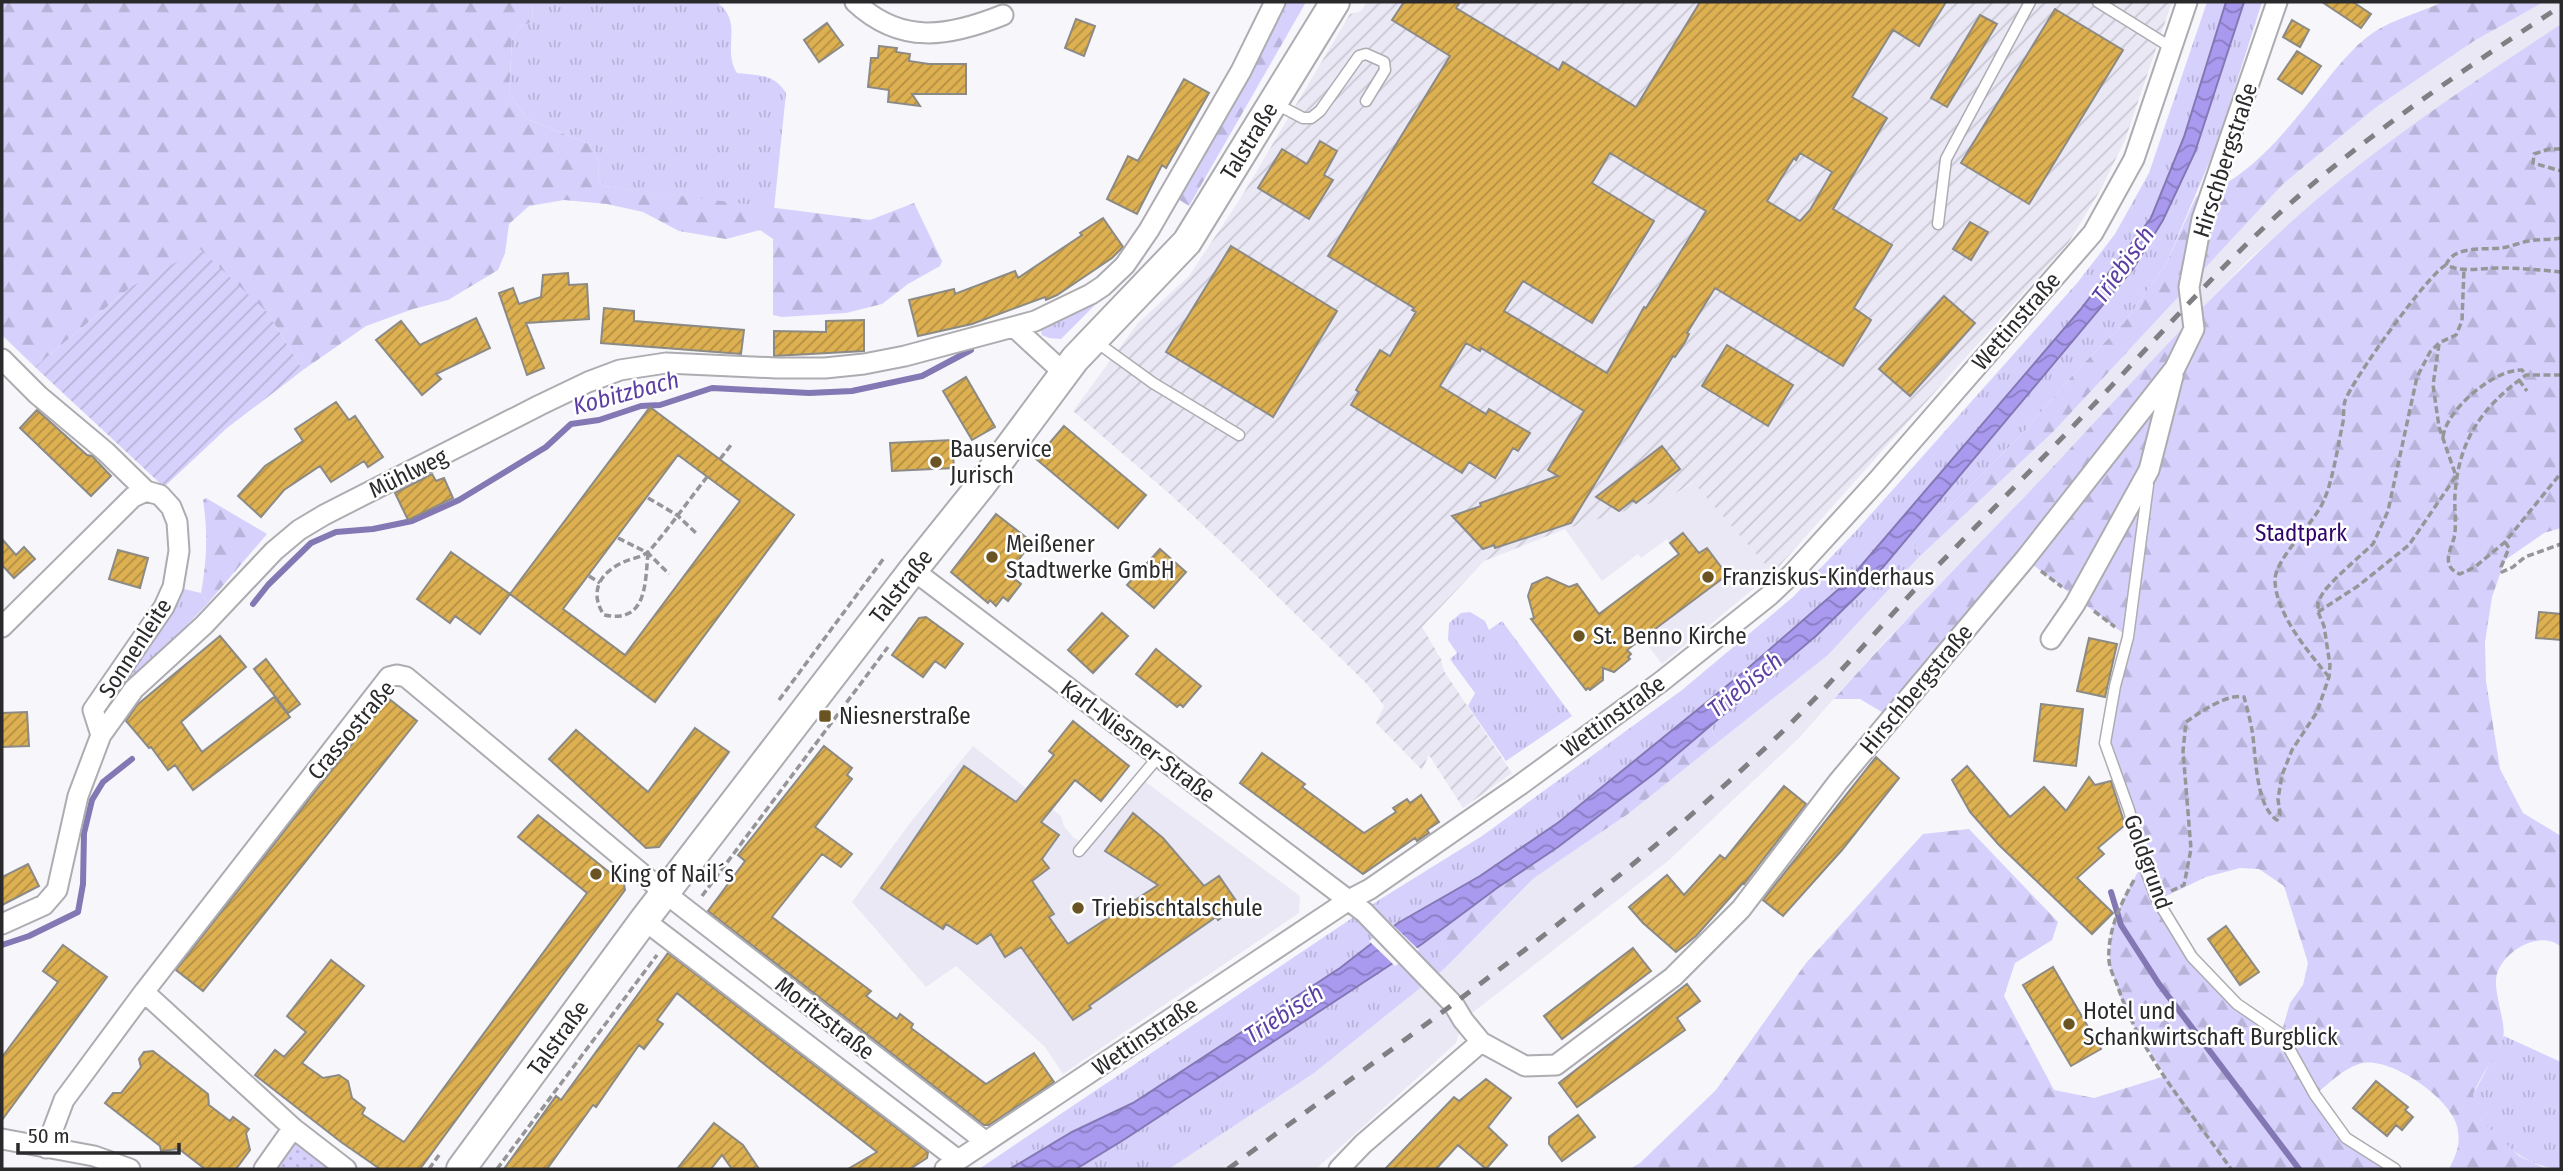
<svg xmlns="http://www.w3.org/2000/svg" width="2563" height="1171" viewBox="0 0 2563 1171" font-family="'Fira Sans Condensed',sans-serif">
	<style>
		.built { fill: #eae8f5 }
		.industrial { fill: url(#industrial-furrows) }
		.grass { fill: url(#grass-tufts) }
		.forest { fill: url(#forest-firs); fill-rule: evenodd }
		.park { fill: url(#park-dots) }
		.garden { fill: url(#garden-furrows) }
		.water { fill: url(#water-waves); stroke: #8378b4; stroke-width: 2 }
		.pier { fill: #f6f6fb }
		.lines { fill: none; stroke-linecap: round; stroke-linejoin: round }
		.stream { stroke: #8378b4; stroke-width: 6 }
		.building { fill: url(#building-hatch); stroke: #8c8a85; stroke-width: 2; fill-rule: evenodd }
		.lane-casing { stroke: #adacb1; stroke-width: 13 }
		.street-casing { stroke: #adacb1; stroke-width: 23 }
		.secondary-casing { stroke: #adacb1; stroke-width: 32 }
		.path { stroke: #969699; stroke-width: 3.5; stroke-dasharray: 7 3.5; stroke-linecap: butt }
		.lane { stroke: #fff; stroke-width: 10 }
		.street { stroke: #fff; stroke-width: 19 }
		.secondary { stroke: #fff; stroke-width: 28 }
		.rail { stroke: #808084; stroke-width: 5; stroke-dasharray: 12 12; stroke-linecap: butt }
		.poi-dot { fill: #6b5424; stroke: #fff; stroke-width: 2.5 }
		.labels { text-anchor: middle; stroke-width: 5; stroke-linejoin: round; paint-order: stroke }
		.street-label { font-size: 23px; fill: #2a2a2c; stroke: #fff }
		.poi-label { font-size: 23px; fill: #2a2a2c; stroke: #fff; text-anchor: start }
		.park-label { font-size: 23px; fill: #30046d; stroke: #fff }
		.water-label { font-size: 24px; font-style: italic; fill: #5b3fa3; stroke: #fff }
	</style>
	<defs>
		<pattern id="industrial-furrows" width="10" height="10" patternUnits="userSpaceOnUse" patternTransform="scale(1.75)"><rect width="10" height="10" fill="#eae8f5"/><path d="M-1 1l2-2M0 10L10 0M9 11l2-2" fill="none" stroke="#c9c7d2"/></pattern>
		<pattern id="grass-tufts" width="24" height="20" patternUnits="userSpaceOnUse" patternTransform="scale(1.75)"><rect width="24" height="20" fill="#d6d0fc"/><path d="M3 7l-1-3M5 7V3M7 7l1-3M15 17l-1-3M17 17v-4M19 17l1-3" fill="none" stroke="#b8b3d8"/></pattern>
		<pattern id="forest-firs" width="22" height="20" patternUnits="userSpaceOnUse" patternTransform="scale(1.75)"><rect width="22" height="20" fill="#d6d0fc"/><path d="M5 1l3.5 6h-7zM16 11l3.5 6h-7z" fill="#b8b3d8"/></pattern>
		<pattern id="park-dots" width="8" height="8" patternUnits="userSpaceOnUse" patternTransform="scale(1.75)"><rect width="8" height="8" fill="#d6d0fc"/><path d="M2 2h.1M6 6h.1" fill="none" stroke="#b8b3d8" stroke-width="1.8" stroke-linecap="round"/></pattern>
		<pattern id="garden-furrows" width="10" height="10" patternUnits="userSpaceOnUse" patternTransform="scale(1.75)"><rect width="10" height="10" fill="#d6d0fc"/><path d="M-1 1l2-2M0 10L10 0M9 11l2-2" fill="none" stroke="#b8b3d8"/></pattern>
		<pattern id="water-waves" width="16" height="10" patternUnits="userSpaceOnUse" patternTransform="scale(1.75)"><rect width="16" height="10" fill="#a999ef"/><path d="M0 5q4-4 8 0t8 0" fill="none" stroke="#8a7dc2"/></pattern>
		<pattern id="building-hatch" width="6" height="6" patternUnits="userSpaceOnUse" patternTransform="scale(1.75)"><rect width="6" height="6" fill="#ddb051"/><path d="M-1 1l2-2M0 6l6-6M5 7l2-2" fill="none" stroke="#b38f43"/></pattern>
	</defs>
	<rect width="100%" height="100%" fill="#f6f6fb"/>
	<!-- built -->
	<path class="built" d="M2544,2h17v22l-86,57 -84,61 -73,57 -70,61 -290,307 -71,72 -88,99 -131,123 -205,159 -7,23 -140,126h-147l145,-96 130,-104 90,-91 94,-64 200,-159 90,-97 135,-126 230,-248 92,-76 99,-67z
		M1694,482l79,91 -111,91 -20,-26 27,-20 -27,-37 37,-28 -12,-14 -26,19 -3,-4 -36,27 -37,-52 103,-31z
		M973,746l88,70 3,10 9,11 9,6 9,-6 45,-62 164,121 -1,17 -236,161 -18,-27 -89,-81 -30,21 -74,-85 58,-79z"/>
	<!-- industrial -->
	<path class="industrial" d="M1367,2h805l-47,138 -24,49 -32,53 -296,331 -80,-91 -25,16 -103,31 -81,32 -62,66 19,32 3,12 68,102 -49,35 -34,-53 -7,15 -46,-47 8,-17 -17,-22 -130,-127 -65,-61 -99,-85 65,-88 51,-47 51,-77 110,-185 11,-3z"/>
	<!-- grass -->
	<path class="grass" d="M533,2h183c29,19 5,46 21,71 21,3 37,0 49,20l-12,116 -170,-23 -6,-9 1,-14 -8,-18 -64,-26 -18,-26 3,-54 9,-13 11,-4z
		M2207,2h19l-42,135 -33,81 -71,92 -232,271 -109,95 -180,146 -79,54 -82,47 -58,45 -207,135 -61,29 -62,37h-31l400,-269 103,-64 200,-146 111,-93 63,-66 222,-249 37,-48 34,-61z
		M2244,2h18l-45,142 -51,120 -42,59 -47,47 -54,63 -111,111 7,5 -1,9 -90,97 -111,88 2,-4 -6,-5 -1,-9 105,-90 50,-50 266,-316 30,-49 32,-68z
		M1097,299l1,3 -37,37 -12,-1 -7,-3 -2,-7z
		M184,589l17,4 7,10 -55,58 -51,60 -2,-10 76,-103z
		M1470,612l15,9 4,9 13,-9 70,95 -66,45 -38,-55 7,-13 -25,-34 7,-6 -9,-13 1,-17 12,-10z
		M1438,933l10,7 -12,23 8,6 -130,104 -145,96h-93l203,-130z
		M2504,1036l57,26v107c-29,0 -61,-25 -79,-48 -5,-7 -7,-18 -9,-26z"/>
	<!-- forest -->
	<path class="forest" d="M2,2h531l-1,20 -11,4 -9,13 -3,54 18,26 64,26 8,18 -1,14 6,9 266,34 44,-17 28,58 -2,5 -32,18 -26,20 -36,9 -64,4 -9,-2v-76l-13,-9 -34,9 -47,-8 -36,-19 -36,-8 -43,-4 -35,6 -20,18 -4,29 -7,17 -50,30 -35,9 -47,17 -63,44 -36,-58 -136,-25 -96,80 -33,-32z
		M1283,2h23l-117,204 -11,-7 63,-110z
		M2443,2h101l-70,39 -99,67 -92,76 -230,248 -135,126 1,-9 -7,-5 111,-111 54,-63 47,-47 42,-59 30,-67c53,-17 89,-65 123,-107 16,-20 33,-43 55,-58 20,-13 47,-20 69,-30z
		M2561,24v504l-17,5 -39,27 -13,37 -7,45 1,39 14,88 23,44 38,23v111c-19,-18 -57,3 -64,27 -5,17 10,49 6,64 -6,17 -23,38 -30,57l8,25 38,36 27,13h-97c8,-15 13,-28 7,-46 -9,-27 -69,-69 -97,-59 -16,5 -31,20 -44,31l31,43 49,31h-765l10,-6 76,-73 90,-127 117,-129 46,-5 89,93 -6,18 -37,23 -11,33 50,94 40,8 71,-22 -39,-63 -17,-50 3,-35 10,-26 21,-40 -38,-119 23,-106 -103,-78 -133,159 -32,-19h-26c74,-84 153,-162 229,-243 82,-87 162,-178 253,-256 77,-65 162,-121 245,-176zM2240,868l19,1 25,17 24,77 -5,22 -13,18 -9,31 -44,-30 -45,-47 -34,-57 48,-23z
		M206,498l61,36 -59,69 -7,-10c6,-32 7,-62 2,-93z
		M1712,725l1,9 6,5 -2,4 -89,71 -94,64 -90,91 -8,-6 11,-22 -9,-8 59,-45 61,-41 97,-74z"/>
	<!-- park -->
	<path class="park" d="M293,1142l37,27h-57z"/>
	<!-- garden -->
	<path class="garden" d="M200,249l67,63 36,58 -76,58 -63,59 -129,-120 96,-80z"/>
	<!-- water -->
	<path class="water" d="M2226,2h18l-49,150 -32,68 -30,49 -265,316 -51,50 -162,138 -97,74 -61,41 -75,56 -297,195 -49,30h-66l62,-37 61,-29 207,-135 58,-45 82,-47 79,-54 180,-146 109,-95 232,-271 71,-92 33,-81z"/>
	<!-- pier -->
	<path class="pier" d="M1392,924l27,26 -24,16 -26,-25z"/>
	<g class="lines">
		<!-- stream -->
		<path class="stream" d="M253,604l15,-19 43,-42 25,-11 37,-3 39,-8 47,-21 87,-53 25,-23 28,-4 42,-14 19,-1 52,-17 97,5 43,-2 70,-15 49,-26
			M2111,892l10,33 38,59 140,185
			M2,945l27,-9 49,-24 5,-28 1,-51 8,-33 11,-18 29,-23"/>
	</g>
	<!-- building -->
	<path class="building" d="M1404,2h56l-4,6 103,62 4,-8 73,45 64,-105h246l-27,44 -26,-16 -41,67 35,21 -54,91 59,36 -38,63 17,12 -28,46 -128,-78 -28,45 2,1 -4,8 -10,15 -2,-1 -102,167 -76,25 -1,-3 -11,4 -31,-33 29,-10 -1,-3 78,-27 -10,-6 36,-59 -103,-63 -1,3 -14,-8 -26,43 46,28 3,-5 41,24 -12,18 -5,-3 -18,30 -26,-16 -7,11 -111,-68 8,-13 -3,-2 24,-40 10,6 26,-44 -4,-2 2,-2 -86,-52 122,-200 -58,-36zM1610,153l96,58 -60,97 -2,-1 -37,66 -103,-62 19,-30 69,42 62,-102 -62,-38zM1800,153l32,19 -22,38 -10,11 -33,-20 27,-43 2,2z
		M2322,2h31l18,12 -10,14z
		M2055,9l68,41 -94,154 -68,-41z
		M1980,15l17,9 -50,83 -16,-9z
		M1076,19l19,7 -11,30 -19,-8z
		M2292,20l17,10 -9,17 -17,-10z
		M827,23l16,22 -24,17 -15,-22z
		M879,46l18,2 -1,4 14,2 -1,7 20,3h37v30h-54l8,12 -32,-4 1,-12 -21,-3 3,-29h7z
		M2297,51l24,15 -19,28 -24,-15z
		M1184,79l25,14 -43,75 -4,-3 -25,49 -30,-15 21,-43 10,5z
		M1320,141l17,10 -13,24 9,5 -24,39 -51,-31 24,-39 25,15z
		M1103,218l20,29 -11,11 -55,37 -11,5 -1,-3 -73,27 -54,12 -9,-36 45,-11 1,5 60,-23 3,7 64,-43 -2,-2z
		M1970,222l18,10 -17,28 -18,-11z
		M1231,246l106,65 -64,106 -107,-65z
		M568,273l1,12 18,-1 2,35 -63,4 18,45 -17,7 -28,-82 14,-5 6,16 22,-7 2,-22z
		M1944,296l31,27 -65,73 -31,-27z
		M604,308l30,3v10l110,9 -3,24 -140,-11z
		M476,318l14,30 -54,26 5,5 -19,16 -46,-55 25,-19 19,24z
		M864,320v31l-90,5v-25l52,1v-11z
		M1727,345l66,40 -25,41 -66,-40z
		M966,377l29,50 -23,13 -29,-49z
		M336,402l13,18 6,-4 28,41 -15,10 -4,-6 -33,21 -11,-16 -36,24 -23,27 -23,-21 27,-30 38,-25 -8,-12z
		M650,407l144,108 -139,187 -145,-108zM678,455l62,46 -115,154 -62,-46z
		M37,410l50,45 5,1 19,20 -20,20 -71,-68z
		M1064,426l82,69 -28,33 -82,-69z
		M952,440l2,28 -62,3 -2,-28z
		M1662,446l18,23 -44,34 -3,-3 -14,11 -23,-14z
		M432,474l4,7 8,-3 9,20 -45,22 -13,-27z
		M996,514l36,28 -24,32 13,10 -13,17 -5,-4 -7,9 -6,-6 -2,3 -37,-31z
		M1683,533l16,20 8,-5 20,27 -100,75 4,4 -3,3 2,2 -16,13 -11,-4v12l-13,10 -2,-2 -2,2 -55,-71 3,-1 -6,-22 4,-12 15,-7 22,10 8,-3 22,30 80,-60 -9,-11z
		M2,539l14,16 8,-8 11,12 -21,19 -12,-13z
		M1160,549l26,23 -32,36 -27,-23z
		M118,550l30,8 -8,30 -31,-9z
		M451,552l59,42 -30,40 -25,-18 -5,7 -33,-24z
		M2539,612l22,2v26l-25,-2z
		M1102,613l26,23 -35,37 -25,-23z
		M926,617l37,27 -18,24 -10,-7 -12,16 -31,-22 27,-37z
		M220,636l26,31 -65,55 21,30 72,-55 16,20 -97,73 -18,-25 -7,5 -17,-23 -2,1 -23,-27 11,-16z
		M2089,638l28,6 -12,53 -28,-6z
		M1156,649l45,37 -18,21 -3,-3 -3,3 -41,-33z
		M266,659l34,45 -12,9 -34,-44z
		M388,698l29,23 -214,270 -27,-21z
		M2041,704l42,5 -7,57 -42,-5z
		M27,712l2,34 -27,1v-34z
		M1073,721l56,45 -28,35 -26,-21 -34,42 18,13 -17,24 7,9 -17,13 22,33 -5,3 19,27 90,-59 -53,-34 28,-38 30,25 41,48 15,-10 20,29 -21,15 -2,-3 -127,89 2,2 -18,12 -52,-73 -16,10 -14,-23 -14,10 -31,-20 -3,5 -62,-41 83,-122 52,36 38,-47 -5,-4z
		M695,728l34,24 -70,95 -13,1 -97,-89 27,-29 72,62z
		M824,746l28,22 -5,7 5,4 -37,48 37,27 -11,13 -19,-13 -50,63 99,74 -5,5 31,23 3,-5 13,10 -2,4 75,56 48,-31 20,29 -65,43h-5l-276,-214 37,-50 -7,-6z
		M1262,753l43,31 -3,3 62,46 32,-21 -3,-4 14,-9 3,4 11,-8 18,27 -12,8 2,3 -12,8 -2,-3 -52,36 -123,-91z
		M1876,757l23,21 -57,72 -59,66 -20,-16z
		M1967,766l43,51 34,-30 22,24 23,-34 6,8 16,-4 14,44 -27,23 6,6 -27,24 36,35 -21,21 -93,-89 -29,-33 -18,-32z
		M1784,786l22,18 -62,80 -1,-1 -47,53 -20,16 -33,-29 -14,-16 38,-32 17,20 36,-40 5,4z
		M538,815l86,69 1,6 -205,279h-40l-39,-27 -86,-67 20,-25 9,7 22,-25 -19,-16 44,-56 33,26 -62,77 21,15 16,-3 9,6 4,17 13,10 -3,6 42,28 183,-249 -69,-56z
		M28,864l11,22 -37,19v-28z
		M2226,926l33,46 -19,13 -32,-46z
		M63,945l44,32 -105,143v-63l56,-75 -15,-11z
		M1633,948l18,23 -89,68 -18,-23z
		M668,953l260,199 -1,6 -17,11h-62l29,-17 -108,-84 -92,-75 -20,27 6,4 -19,25 -5,-4 -43,62 -3,-2 -46,64h-43l52,-73 5,4z
		M2053,967l48,82 -30,17 -48,-81z
		M1687,984l13,17 -23,17 8,12 -108,77 -18,-24z
		M153,1051l55,43 1,11 21,16 3,-4 16,12 -3,4 4,17 -14,19h-31l-26,-20 -18,2 -1,-5 -55,-43 8,-10h8l20,-26 -2,-8 5,-7z
		M1486,1079l25,19 -23,29 19,18 -21,24 -28,-24 -22,24h-51l69,-72 5,4z
		M2376,1081l32,26 -3,3 8,7 -11,13 -6,-5 -9,11 -34,-28z
		M1578,1115l17,22 -33,24 -13,-17v-7z
		M714,1123l29,22 16,24h-27l-10,-14 -11,14h-34z"/>
	<g class="lines">
		<!-- lane casing -->
		<g class="lane-casing">
			<path id="lane" d="M2098,2l74,46
				M1276,104l27,14h8l9,-7 39,-55 7,-2 18,8 1,8 -19,31
				M1938,224l8,-65 84,-157
				M1095,341l58,42 86,52
				M2148,485l-20,152 -13,49 -10,57 24,67 14,52 13,36 36,59 45,47 44,30 34,61 31,43 49,31
				M1079,851l80,-95"/>
		</g>
		<!-- street casing -->
		<g class="street-casing">
			<path id="street" d="M855,2c46,43 93,35 148,13
				M1014,327l50,46
				M2,359l36,36 68,57 40,39 14,4 11,12 6,15 2,29 -6,36 -9,20 -71,103 8,25
				M913,570l451,342 90,93 9,15 18,22 44,24 31,-1 117,-88 68,-68 97,-127 187,-223 150,-191 19,-39 -5,-42 13,-68 75,-217
				M2,627l131,-130 13,-6
				M2051,639l24,-35 74,-134 24,-94
				M644,920l314,240
				M2,924l42,-19 13,-15 21,-94 23,-61 33,-46 70,-64 70,-74 25,-21 25,-15 216,-110 48,-23 32,-12 46,-7 111,5h48l39,-4 41,-8 130,-35 56,-27 12,-8 22,-21 24,-35 92,-159 34,-69
				M144,992l149,136 53,41
				M2,1139l92,17 36,13
				M46,1148l18,-48 80,-108 245,-315 8,-2 9,2 259,216 321,249
				M264,1169l29,-41
				M945,1169l404,-269 21,-11 150,-104 142,-104 108,-86 23,-22 84,-92 216,-248 41,-74 53,-157
				M1339,1169l24,-25 118,-102"/>
		</g>
		<!-- secondary casing -->
		<g class="secondary-casing">
			<path id="secondary" d="M461,1169l183,-249 269,-350 69,-86 93,-125 112,-117 148,-240"/>
		</g>
		<!-- path -->
		<path class="path" d="M2561,149h-12l-15,5 -1,9 28,8
			M2561,238c-11,2 -22,1 -33,3 -9,2 -18,6 -27,7 -17,2 -47,-3 -55,17 17,8 36,3 55,3 20,0 40,2 60,4
			M2561,375h-35c-44,32 -67,64 -71,119 -1,14 2,31 -1,44 -4,13 -13,29 6,36l15,-7 30,-25 56,-69
			M2519,380l8,11
			M2443,437c3,-27 51,-68 79,-67l4,5
			M720,459l11,-14
			M648,498l29,17 21,20
			M618,538l30,15 21,21
			M2505,542l4,6 -8,19 1,5 11,-5 12,-10 36,-13
			M648,553c-3,31 -1,71 -44,62 -16,-24 -3,-44 22,-54 8,-3 19,-5 24,-11 20,-23 38,-49 57,-73
			M2041,571l21,16
			M589,576l11,7
			M2094,611l21,16
			M2318,612l40,-26 51,-41 47,-69 -17,-49 -6,-42 6,-41
			M2329,677c-20,-24 -53,-63 -54,-96 -1,-22 40,-58 49,-81 9,-20 14,-55 19,-78 1,-7 0,-14 2,-21 7,-21 84,-128 101,-136
			M779,700l105,-142
			M2134,880c-14,25 -27,52 -25,81 1,9 6,18 9,26 22,67 73,125 113,182
			M2171,891l13,-6 7,-36 -8,-98 3,-29c13,-9 41,-29 58,-25 3,11 6,22 8,33 4,23 3,76 25,90l3,-5 -2,-16 4,-24 10,-25 25,-38 12,-35 1,-12 -6,-39 -6,-14v-10l6,-11 14,-15 35,-32 15,-33 29,-134 13,-25 9,-9 17,-8 6,-14 2,-53
			M702,896l186,-249
			M429,1169l10,-14
			M497,1169l160,-214"/>
		<!-- lane -->
		<use href="#lane" class="lane"/>
		<!-- street -->
		<use href="#street" class="street"/>
		<!-- secondary -->
		<use href="#secondary" class="secondary"/>
		<!-- rail -->
		<path class="rail" d="M1228,1169c189,-139 383,-273 553,-436 49,-48 93,-100 140,-150 66,-68 133,-136 198,-205 59,-63 117,-128 182,-184 81,-70 171,-130 260,-188"/>
	</g>
	<!-- markers -->
	<g class="poi-dot">
		<circle cx="936" cy="462" r="7"/>
		<circle cx="992" cy="557" r="7"/>
		<circle cx="1708" cy="577" r="7"/>
		<circle cx="1579" cy="636" r="7"/>
		<rect x="818" y="709" width="14" height="14" rx="3.5"/>
		<circle cx="596" cy="874" r="7"/>
		<circle cx="1078" cy="908" r="7"/>
		<circle cx="2069" cy="1024" r="7"/>
	</g>
	<g class="labels">
		<!-- street labels -->
		<g class="street-label">
			<text transform="translate(1249 141) rotate(-58)" y="8">Talstraße</text>
			<text transform="translate(2225 160) rotate(-72)" y="8">Hirschbergstraße</text>
			<text transform="translate(2016 321) rotate(-49)" y="8">Wettinstraße</text>
			<text transform="translate(408 473) rotate(-26)" y="8">Mühlweg</text>
			<text transform="translate(901 586) rotate(-52)" y="8">Talstraße</text>
			<text transform="translate(135 648) rotate(-57)" y="8">Sonnenleite</text>
			<text transform="translate(1916 689) rotate(-50)" y="8">Hirschbergstraße</text>
			<text transform="translate(1613 716) rotate(-36)" y="8">Wettinstraße</text>
			<text transform="translate(351 730) rotate(-50)" y="8">Crassostraße</text>
			<text transform="translate(1138 741) rotate(37)" y="8">Karl-Niesner-Straße</text>
			<text transform="translate(2148 862) rotate(70)" y="8">Goldgrund</text>
			<text transform="translate(825 1018) rotate(38)" y="8">Moritzstraße</text>
			<text transform="translate(1145 1036) rotate(-34)" y="8">Wettinstraße</text>
			<text transform="translate(558 1038) rotate(-54)" y="8">Talstraße</text>
		</g>
		<!-- poi labels -->
		<g class="poi-label">
			<text x="950" y="457">Bauservice<tspan x="950" dy="26">Jurisch</tspan></text>
			<text x="1006" y="552">Meißener<tspan x="1006" dy="26">Stadtwerke GmbH</tspan></text>
			<text x="1722" y="585">Franziskus-Kinderhaus</text>
			<text x="1593" y="644">St. Benno Kirche</text>
			<text x="839" y="724">Niesnerstraße</text>
			<text x="610" y="882">King of Nail´s</text>
			<text x="1092" y="916">Triebischtalschule</text>
			<text x="2083" y="1019">Hotel und<tspan x="2083" dy="26">Schankwirtschaft Burgblick</tspan></text>
		</g>
		<!-- park labels -->
		<g class="park-label">
			<text x="2301" y="541">Stadtpark</text>
		</g>
		<!-- water labels -->
		<g class="water-label">
			<text transform="translate(2123 265) rotate(-54)" y="8">Triebisch</text>
			<text transform="translate(626 393) rotate(-15)" y="8">Kobitzbach</text>
			<text transform="translate(1745 685) rotate(-39)" y="8">Triebisch</text>
			<text transform="translate(1284 1014) rotate(-33)" y="8">Triebisch</text>
		</g>
	</g>
	<!-- border -->
	<rect width="2563" height="1171" fill="none" stroke="#2a2a2c" stroke-width="7"/>
	<!-- scale -->
	<path d="M18 1143v10h161v-10" fill="none" stroke="#2a2a2c" stroke-width="3.5"/>
	<text x="28" y="1143" font-size="21" fill="#2a2a2c" stroke="#ffffff" stroke-width="5" paint-order="stroke">50 m</text>
</svg>
